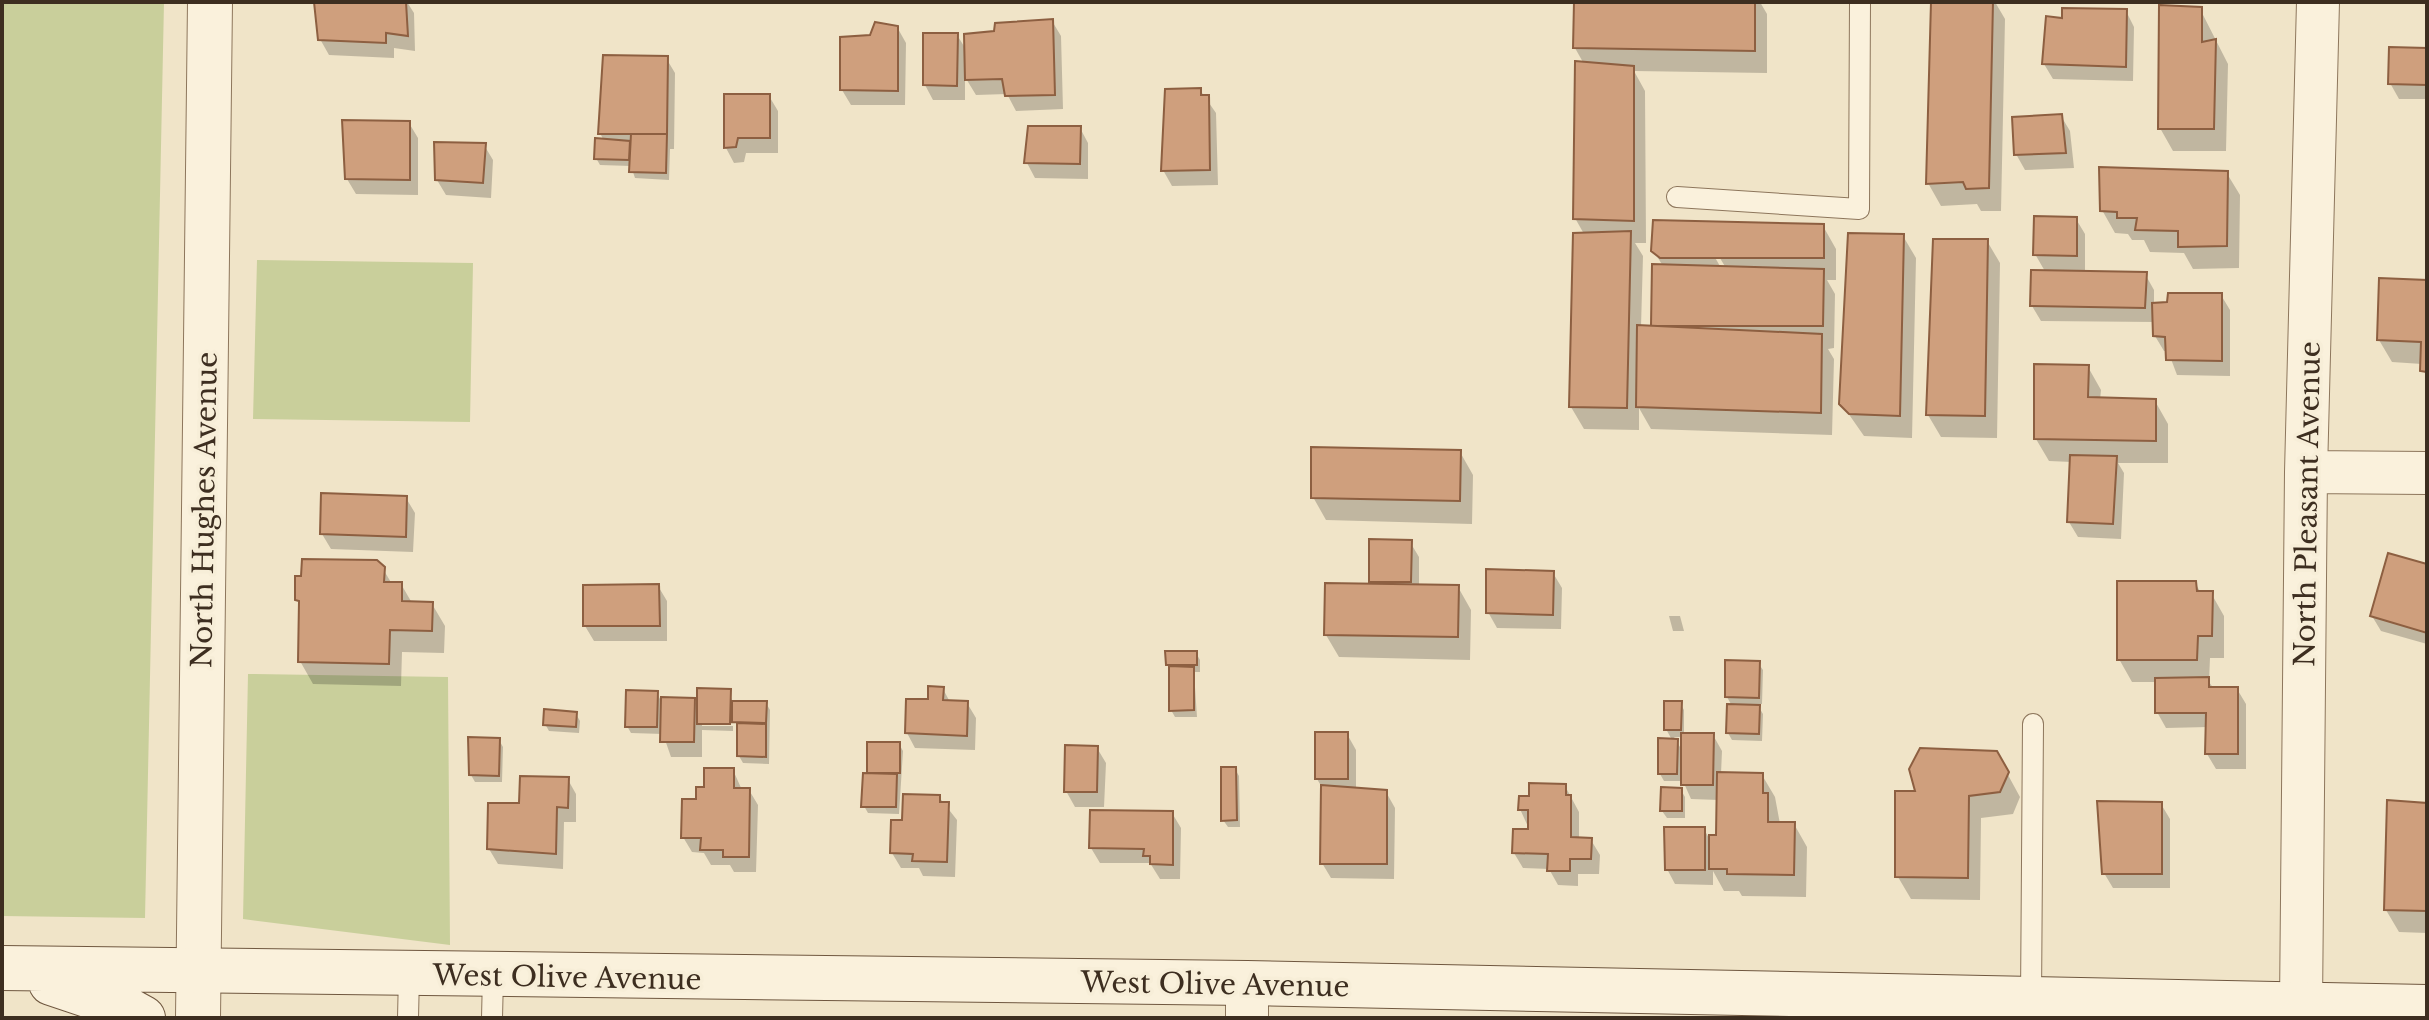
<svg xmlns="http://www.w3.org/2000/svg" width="2429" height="1020" viewBox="0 0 2429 1020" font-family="'Libre Baskerville',serif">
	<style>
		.green { fill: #c9cf9b }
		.shadow { fill: #0003; fill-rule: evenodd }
		.building { fill: #cf9f7d; stroke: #8d5f41; stroke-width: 2 }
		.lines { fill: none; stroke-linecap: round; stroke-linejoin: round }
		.service-casing { stroke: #8d765c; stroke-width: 22 }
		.minor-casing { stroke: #8d765c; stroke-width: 44 }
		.tertiary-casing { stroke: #8d765c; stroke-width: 46 }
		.secondary-casing { stroke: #6f573f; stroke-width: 46 }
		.service { stroke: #faf1dc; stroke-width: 20 }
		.minor { stroke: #faf1dc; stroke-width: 42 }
		.tertiary { stroke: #faf1dc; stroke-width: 44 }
		.secondary { stroke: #faf1dc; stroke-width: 44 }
		.labels { text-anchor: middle; stroke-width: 7; stroke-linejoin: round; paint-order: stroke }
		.street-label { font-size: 28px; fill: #3d2e20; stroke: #f7eed8 }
	</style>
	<rect width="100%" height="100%" fill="#f0e4c8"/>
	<!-- green -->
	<path class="green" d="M2,2h162l-19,916 -143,-2z
		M257,260l216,3 -3,159 -217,-3z
		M248,674l200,3 2,268 -207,-26z"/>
	<!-- shadow -->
	<path class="shadow" d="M316,2h91l7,11 1,38 -21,-3v10l-65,-3 -9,-16z
		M1576,2h184l7,12v59l-133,-2 11,20 1,152h-11l8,13 -2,71 12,1 10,-62 -10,-16 170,-24 13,23v31h-9l8,14 -1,54 -6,1 6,10 -2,76 -181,-6 -12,-21v22l-55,-1 -13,-22 13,-173 -9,-16 9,-154 -9,-16zM1715,250l11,18h-5l-9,-16z
		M1933,2h62l10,17 -4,192h-20l-4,-7 -36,2 -13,-23z
		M2200,9l28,55 -2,87h-53l-13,-23z
		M2126,11l8,16 -1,54 -80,-2 -9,-15z
		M1052,21l9,15 2,73 -47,2 -9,-17 -31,1 -11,-18v23h-32l-8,-15 32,-50 10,16 28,-18z
		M897,27l9,16 -1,62h-54l-9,-15z
		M2427,50v49h-28l-9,-16z
		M666,58l9,15 -1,76h-4l-1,31 -34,-2 -4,-12 -31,-1 -4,-7 8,-17 -4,-8z
		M1200,90l16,23 2,72 -46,1 -9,-16z
		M726,96h43l9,15v42h-32l-2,9 -10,1 -8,-15z
		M2061,116l9,15 4,37 -49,2 -9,-16z
		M409,123l9,15v57l-62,-1 -9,-15z
		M1080,128l8,15v36l-53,-1 -8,-15z
		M484,145l9,15 -2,38 -45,-3 -9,-15z
		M2226,172l14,23 -1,73 -46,1 -9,-16 -34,-1 -6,-12h-12l-4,-6 -13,-1 -13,-23z
		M2076,219l9,15v39l60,1 9,16v15l67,-10 9,15v66l-53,-1 -9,-24h-4l-9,-15v-14l-114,-1 -9,-15 14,-33 -11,-19z
		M1903,236l13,22 -4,180 -48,-2 -23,-33z
		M1987,241l13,22 -3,175 -56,-1 -13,-22z
		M2427,282v98l-5,-16 -30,-2 -13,-22z
		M2088,367l13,23 -1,10 55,1 13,23v39h-50l6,10 -3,66 -43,-2 -9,-15 3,-60 -23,-1 -13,-22z
		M1460,452l13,23 -1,49 -146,-4 -13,-23z
		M406,498l9,15 -2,39 -82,-3 -9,-15z
		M1410,542l9,15v29l39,1 13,23 -1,50 -131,-3 -13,-22z
		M2427,566v78l-46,-13 -9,-15z
		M383,569l9,15h9l11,19 20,1 13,22 -1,27 -42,-1 -1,34 -88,-2 -13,-23 1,-53 -4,-8z
		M1553,573l9,15 -1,41 -64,-1 -9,-16z
		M2195,583l6,10h10l13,23v42h-14l-1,24 5,7h23l9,15v65h-30l-9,-15 1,-27 -42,1 -9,-16v-30h-25l-13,-23z
		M658,586l9,15v40h-73l-9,-15z
		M1669,616h11l4,15h-11z
		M1167,653h29l4,7v12h-6l3,45h-22l-4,-7z
		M1758,663l5,7 -1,34h-5l6,10 -1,27 -30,-1 -4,-7 4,-27 -5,-9z
		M943,689l7,13 17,1 9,15 -1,32 -60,-2 -8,-15z
		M729,691l4,12h33l4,7 -1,54 -26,-1 -4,-7 -2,-29 3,-4 -7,-3 -31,2v4h31v5l-31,-1v27h-31l-8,-23 -32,-1 -4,-7 30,-33 3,6 34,1 5,9z
		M1680,703l4,7v25h29l9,16 -1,23 41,1 13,22 5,27h14l13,23 -1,50 -64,-1 -3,-5h-15l-11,-20v14l-38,-1 -8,-15 37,-40 7,13 7,-5 1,-37 -28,-1 -8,-18h-19l-4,-7 12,-34 -6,-11zM1674,737h9v15z
		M576,714l4,7 -1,12 -30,-2 -4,-7z
		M1347,734l9,16v40l30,2 9,16 -1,71 -63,-1 -9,-15 1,-74 -6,-10z
		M499,740l4,7 -1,35h-27l-4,-7z
		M869,744h30l4,7 -4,63 -31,-1 -4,-7z
		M1097,748l9,15 -2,44h-29l-9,-16z
		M1996,753l24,44 -7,17 -32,4 -1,82 -69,-1 -13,-22 20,-84z
		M1235,769l4,7 1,51h-12l-5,-7z
		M733,770l9,20h7l9,15 -2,67h-22l-4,-7h-19l-7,-12 -12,-1 -9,-15 23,-48z
		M567,778l9,16v28h-12l-1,47 -65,-5 -9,-15 32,-44z
		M1565,786l14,26v27l12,1 9,15 -1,19h-21v12l-20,-1 -9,-16 -26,-1 -9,-15 16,-22 -10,-22 11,-11z
		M1681,790l4,7v21h-18l-5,-7z
		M939,797l18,23 -2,57 -32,-1 -4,-8h-18l-9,-15 12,-31z
		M2161,804l9,15v69h-57l-9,-15z
		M2427,807v126l-28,-1 -13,-22z
		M1172,813l9,15 -1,51h-20l-10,-16h-50l-9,-15z"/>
	<!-- building -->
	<path class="building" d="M314,2h92l2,34 -22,-3v10l-68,-3z
		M1574,2h181v49l-182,-3z
		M1931,2h62l-4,186 -23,1 -3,-7 -37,2z
		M2159,5l43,2v35l14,-3 -2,90h-56z
		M2062,8l65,1 -1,58 -84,-3 4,-48 16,2z
		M1053,19l2,76 -50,1 -3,-17 -37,1 -1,-46 30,-3 1,-8z
		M875,22l23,4v65l-58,-1v-53l30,-2z
		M923,33h35l-1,53 -34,-1z
		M2389,47l38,1v37l-39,-1z
		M603,55l65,1 -1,78h-69z
		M1575,61l59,5v155l-61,-2z
		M1201,88v7h8l1,75 -49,1 4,-82z
		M724,94h46v44h-32l-2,9 -12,1z
		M2062,114l4,39 -52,2 -2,-38z
		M342,120l68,1v59l-65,-1z
		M1028,126h53l-1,38 -56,-1z
		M631,134h36l-1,39 -37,-1z
		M595,138l35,3 -1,19 -35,-1z
		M434,142l52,1 -3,40 -48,-3z
		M2099,167l129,4 -1,75 -49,1v-16l-43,-1 2,-12h-20v-6l-17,-1z
		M2034,216l43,1v39l-44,-1z
		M1653,220l171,4v34h-164l-9,-7z
		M1631,231l-4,177 -58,-1 4,-174z
		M1848,233l56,1 -4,182 -51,-2 -10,-10z
		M1933,239h55l-3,177 -59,-1z
		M1652,264l172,5 -1,57h-172z
		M2031,270l116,2 -2,36 -115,-2z
		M2379,278l48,2v92l-7,-1 1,-29 -44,-2z
		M2168,293h54v68l-56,-1 -1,-23 -12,-1 -1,-33 15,-1z
		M1637,325l185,9 -1,79 -185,-6z
		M2034,364l55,1 -1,32 68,2v42l-122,-2z
		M1311,447l150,3 -1,51 -149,-3z
		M2070,455l47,1 -4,68 -46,-2z
		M321,493l86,3 -1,41 -86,-3z
		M1369,539l43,1 -1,42h-42z
		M2388,553l39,11v69l-57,-17z
		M302,559l75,1 8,7 -1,15h18v19l31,1 -1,29 -42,-1 -1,34 -91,-2 1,-61 -4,-1v-24h6z
		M1486,569l68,2 -1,44 -67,-2z
		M2117,581h79l1,10h16l-1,45h-14l-1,24h-80z
		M1325,583l134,2 -1,52 -134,-2z
		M659,584l1,42h-77v-41z
		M1165,651h32v14h-31z
		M1725,660l35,1 -1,37 -34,-1z
		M1169,666l25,1v43l-25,1z
		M2209,677v10h29v67h-33l1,-41h-51v-35z
		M928,686l16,1 -1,13 25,1 -1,35 -62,-3 1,-34h22z
		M697,688l34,1 -1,35h-33z
		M626,690l32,1 -1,36h-32z
		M661,697l34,1 -1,44h-34z
		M732,701h35l-1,22 -34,-1z
		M1664,701h18l-1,29h-17z
		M1727,704l33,1 -1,29 -33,-1z
		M544,709l33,3 -1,15 -33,-2z
		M737,723l29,1v33l-29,-1z
		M1315,732h33v47h-33z
		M1681,733h33l-1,52h-32z
		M468,737l32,1 -1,38 -30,-1z
		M1658,738l20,1 -1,35h-19z
		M867,742h33v31h-33z
		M1065,745l33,1 -1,46h-33z
		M1920,748l77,3 12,21 -9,20 -31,4 -1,82 -73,-1v-86h20l-6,-22z
		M1221,767h15l1,53 -16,1z
		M704,768h30v20h16l-1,69h-26v-7h-23l1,-12h-20l1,-39h14v-12h8z
		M1717,772l46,1v20h5v29h27l-1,53 -67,-1v-5h-18v-34h7z
		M863,773l34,1 -1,33h-35z
		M520,776l49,1 -1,31 -11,-1 -1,47 -69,-5 1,-46h31z
		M1529,783l37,1v11h5v42l21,1 -1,21h-21v12h-23l1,-17 -36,-1 1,-24h15v-19h-10l1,-14h10z
		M1321,785l66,5v74h-67z
		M1661,787l21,1v23h-22z
		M903,794l37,1v7h9l-2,60 -35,-1 1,-7 -23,-1 1,-33h11z
		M2387,800l40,3v108l-43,-1z
		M2097,801l65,1v72h-60z
		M1090,810l83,1v54l-23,-1v-8h-7l1,-7 -55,-1z
		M1664,827h41v43h-40z"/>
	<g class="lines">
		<!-- service casing -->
		<g class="service-casing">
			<path id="service" d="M1677,197l182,12 1,-207
				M2031,1000l2,-276
				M408,1018l1,-43
				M492,1018l1,-42"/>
		</g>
		<!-- minor casing -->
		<g class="minor-casing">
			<path id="minor" d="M2306,472l121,1
				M2301,1005l5,-533 12,-470
				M1247,1018v-35"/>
		</g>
		<!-- tertiary casing -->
		<g class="tertiary-casing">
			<path id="tertiary" d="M198,1018l12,-1016"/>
		</g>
		<!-- secondary casing -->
		<g class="secondary-casing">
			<path id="secondary" d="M2,968l1245,15 1180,24
				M51,983l72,24 20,11"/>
		</g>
		<!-- service -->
		<use href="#service" class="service"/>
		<!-- minor -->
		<use href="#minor" class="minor"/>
		<!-- tertiary -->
		<use href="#tertiary" class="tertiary"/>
		<!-- secondary -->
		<use href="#secondary" class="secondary"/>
	</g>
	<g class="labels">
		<!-- street labels -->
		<g class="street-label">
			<text transform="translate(2307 504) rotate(-89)" y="10">North Pleasant Avenue</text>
			<text transform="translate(204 510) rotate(-89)" y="10">North Hughes Avenue</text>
			<text transform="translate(567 977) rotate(1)" y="10">West Olive Avenue</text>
			<text transform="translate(1215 984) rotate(1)" y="10">West Olive Avenue</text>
		</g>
	</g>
	<!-- border -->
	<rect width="2429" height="1020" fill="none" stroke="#3d2e20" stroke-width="8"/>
</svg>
